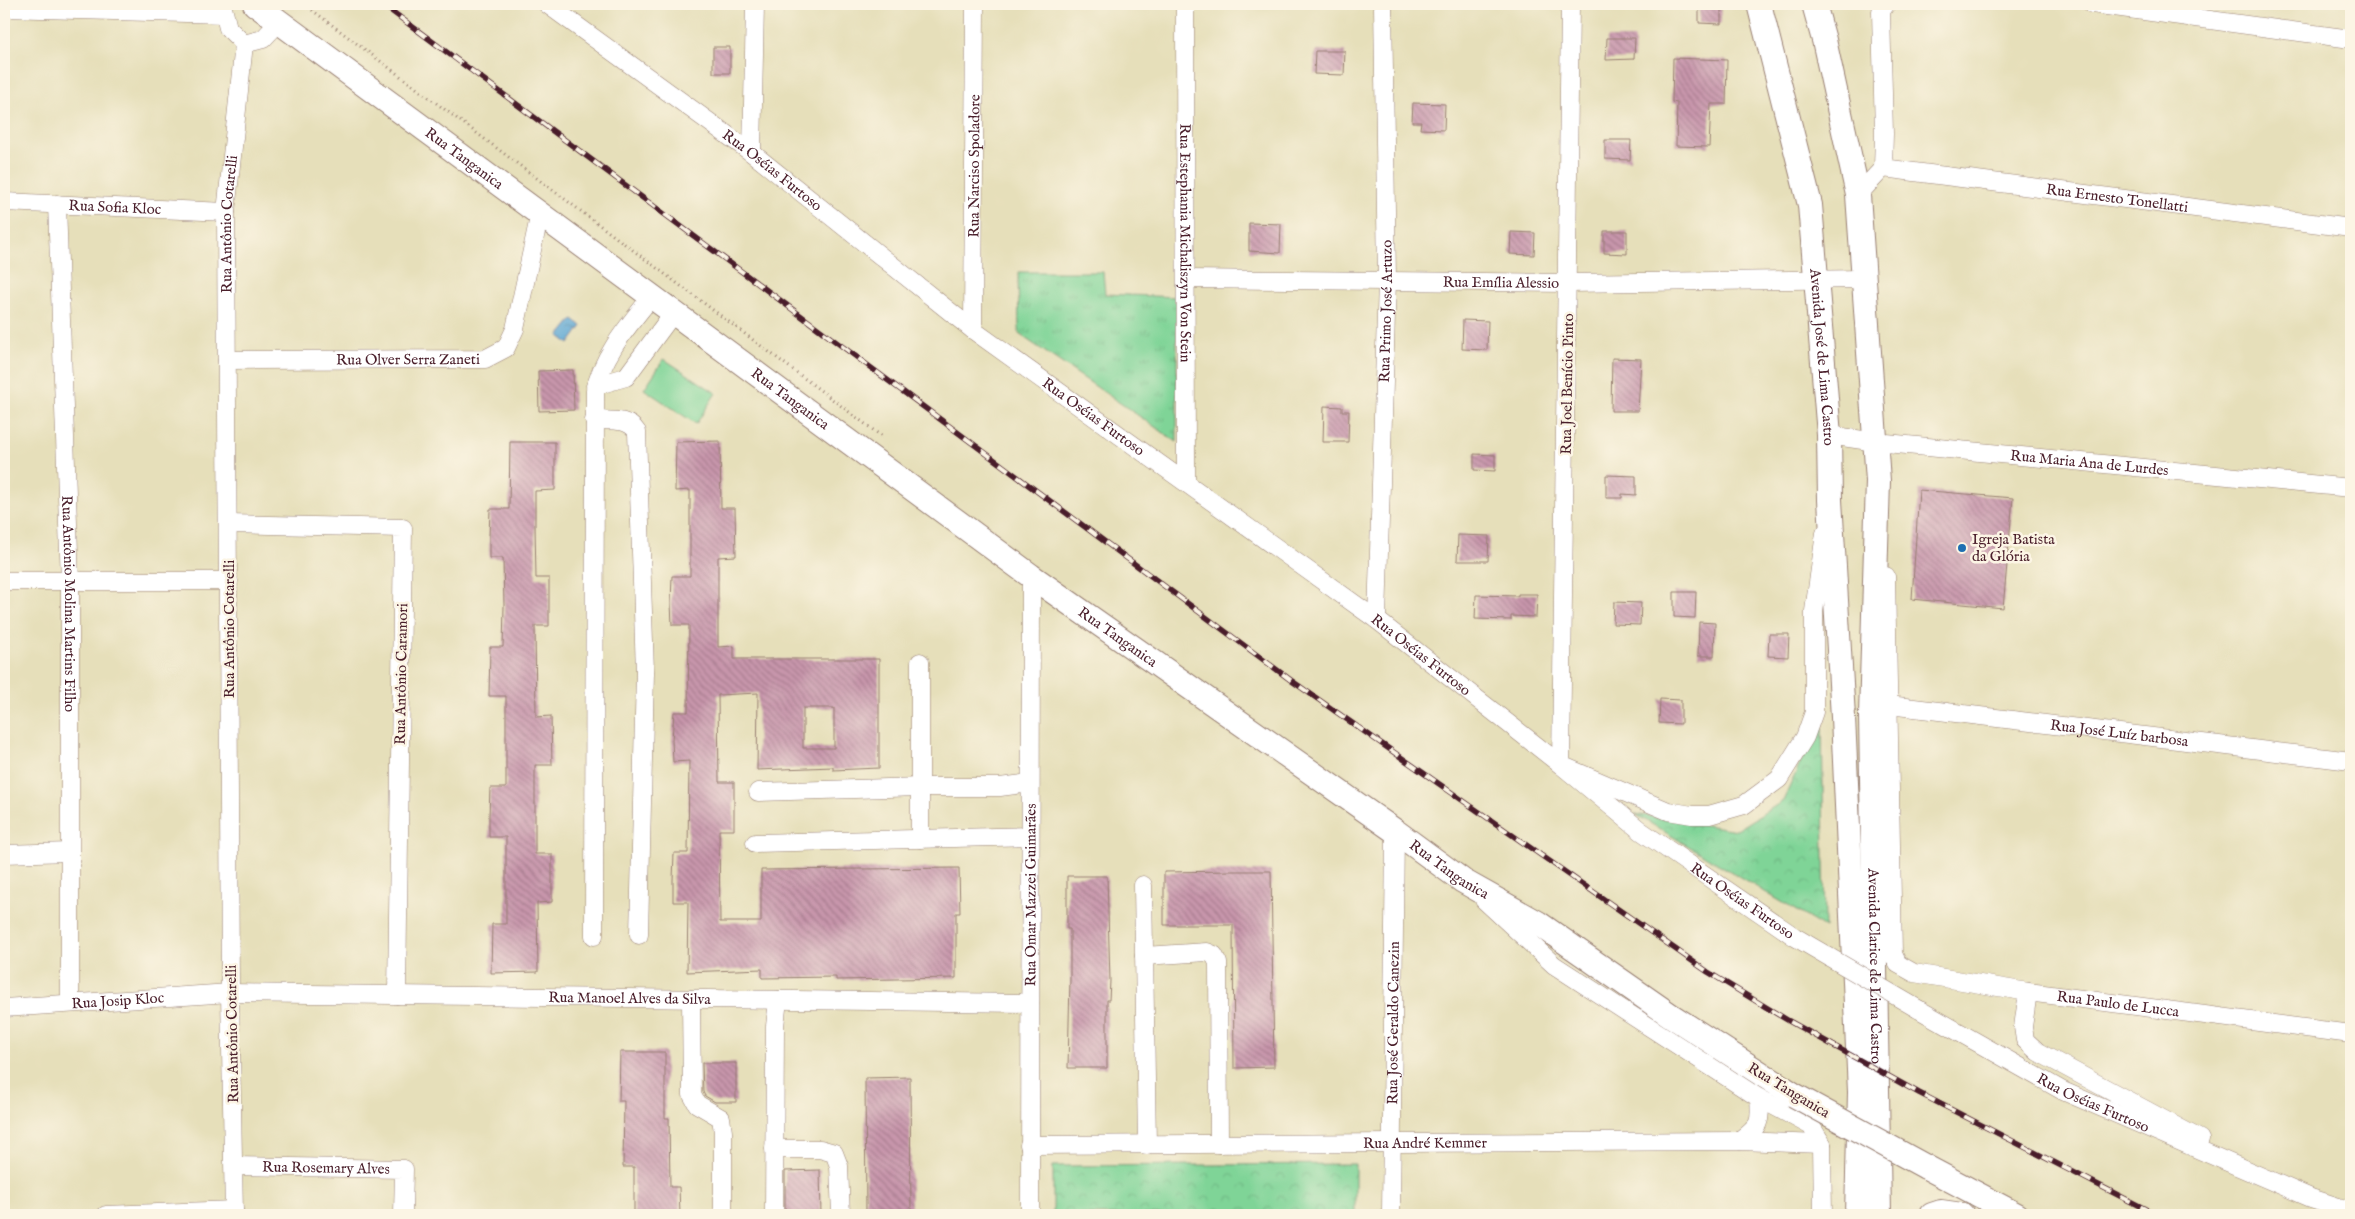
<svg xmlns="http://www.w3.org/2000/svg" width="2355" height="1219" viewBox="0 0 2355 1219" font-family="'IM FELL English',serif">
	<style>
		.grass { fill: url(#grass-tufts); stroke: #647a61 }
		.park { fill: url(#park-crowns); stroke: #647a61 }
		.garden { fill: #7fd497; stroke: #647a61 }
		.water { fill: url(#water-ripples); stroke: #52627f }
		.building { fill: url(#building-back-hatch); fill-rule: evenodd }
		.lines { fill: none; stroke-linecap: round; stroke-linejoin: round }
		.street-casing { stroke: #987f72; stroke-width: 19 }
		.secondary-casing { stroke: #987f72; stroke-width: 26 }
		.path { stroke: #987f72; stroke-width: 3; stroke-dasharray: 1 4; stroke-linecap: butt }
		.street { stroke: #fff; stroke-width: 18 }
		.secondary { stroke: #fff; stroke-width: 24 }
		.rail-casing { stroke: #4a1f2b; stroke-width: 5.5 }
		.rail { stroke: #fcf5e5; stroke-width: 4; stroke-dasharray: 11; stroke-linecap: butt }
		.street-bridge-casing { stroke: #987f72; stroke-width: 19; stroke-linecap: butt }
		.secondary-bridge-casing { stroke: #987f72; stroke-width: 26; stroke-linecap: butt }
		.street-bridge { stroke: #fff; stroke-width: 18 }
		.secondary-bridge { stroke: #fff; stroke-width: 24 }
		.poi-dot { fill: #1f6fb2; stroke: #fcf5e5; stroke-width: 2 }
		.labels { text-anchor: middle; stroke-width: 5; stroke-linejoin: round; paint-order: stroke }
		.street-label { font-size: 15px; fill: #4a1f2b; stroke: #fcf5e5 }
		.poi-label { font-size: 15px; fill: #4a1f2b; stroke: #fcf5e5; text-anchor: start }
	</style>
	<defs>
		<pattern id="grass-tufts" width="24" height="20" patternUnits="userSpaceOnUse" patternTransform="scale(1.25)"><rect width="24" height="20" fill="#7fd497"/><path d="M3 7l-1-3M5 7V3M7 7l1-3M15 17l-1-3M17 17v-4M19 17l1-3" fill="none" stroke="#6fb682"/></pattern>
		<pattern id="park-crowns" width="20" height="18" patternUnits="userSpaceOnUse" patternTransform="scale(1.25)"><rect width="20" height="18" fill="#7fd497"/><path d="M2 6a3 3 0 1 1 6 0M12 15a3 3 0 1 1 6 0" fill="none" stroke="#6fb682"/></pattern>
		<pattern id="water-ripples" width="26" height="14" patternUnits="userSpaceOnUse" patternTransform="scale(1.25)"><rect width="26" height="14" fill="#5aa6d3"/><path d="M2 4q2-2 4 0t4 0M15 11q2-2 4 0t4 0" fill="none" stroke="#4c87ab"/></pattern>
		<pattern id="building-back-hatch" width="6" height="6" patternUnits="userSpaceOnUse" patternTransform="scale(1.25)"><rect width="6" height="6" fill="#c896ac"/><path d="M-1 5l2 2M0 0l6 6M5-1l2 2" fill="none" stroke="#a47a8c"/></pattern>
	</defs>
	<rect width="100%" height="100%" fill="#fcf5e5"/>
	<filter id="ink" filterUnits="userSpaceOnUse"><feTurbulence type="fractalNoise" baseFrequency=".02" numOctaves="2"/><feDisplacementMap in="SourceGraphic" scale="10" xChannelSelector="R" yChannelSelector="G"/><feConvolveMatrix kernelMatrix="1 2 1 2 8 2 1 2 1" color-interpolation-filters="sRGB"/></filter>
	<filter id="wash" filterUnits="userSpaceOnUse"><feTurbulence type="fractalNoise" baseFrequency=".0096" numOctaves="4" result="noise"/><feDisplacementMap in="SourceGraphic" scale="20" xChannelSelector="R" yChannelSelector="G"/><feGaussianBlur stdDeviation="1.12" result="paint"/><feColorMatrix in="noise" values="0 0 0 0 0 0 0 0 0 0 0 0 0 0 0 0 0 1.4 0 .05"/><feComposite in="paint" operator="in"/></filter>
	<g filter="url(#wash)">
		<rect width="100%" height="100%" fill="#e6dfba"/>
		<!-- grass -->
		<path class="grass" d="M1018,272h85l2,22 72,3v145l-158,-108z"/>
		<!-- park -->
		<path class="park" d="M1822,716l3,212 -190,-114 102,16 46,-29z
			M1355,1164v51h-302v-49z"/>
		<!-- garden -->
		<path class="garden" d="M664,359l52,34 -20,31 -52,-35z"/>
		<!-- water -->
		<path class="water" d="M573,319l9,7 -13,18 -10,-8z"/>
		<g id="blocks">
			<!-- building -->
			<path class="building" d="M1699,4h22v20l-22,-1z
				M1607,38h28l-1,21 -28,1z
				M713,47h17v26h-17z
				M1315,51h30l-1,24 -30,-1z
				M1673,58l54,2 -1,44h-15l-2,43 -33,-1 1,-43 -5,-1z
				M1413,103l32,1 -1,26 -24,-1 1,-7h-9z
				M1605,140h26l-1,20 -25,-1z
				M1249,223l32,1 -1,29 -31,-2z
				M1604,231h23v23l-23,-1z
				M1511,232l24,1 -1,22 -24,-1z
				M1463,320l25,1 -1,29 -25,-1z
				M1612,358l29,1 -3,52h-27z
				M573,370l1,40 -35,1 -1,-40z
				M1324,406l18,1v4h7l-1,31h-25z
				M720,441l1,67h14l1,48 -18,1v90l16,-1v13h145v109l-46,2v-3l-76,3 1,-77 -40,2 1,87h15v48h-15l1,92h41v-52l198,-2 1,45h-4v65l-120,2v-3l-74,1v-9l-75,3 1,-70h-15v-22l1,-27h14l1,-92 -16,1 -1,-22 2,-28h14l1,-87h-17l-1,-22 1,-27h18v-86l-15,1 1,-49zM803,708h31v40h-31z
				M510,442h45v48l-20,1v35l1,52h13v48h-14l1,91 15,-1 1,49h-17v89h17v48l-15,1 1,69 -47,1 1,-49h14v-87h-17v-21l1,-28h16v-92h-17l1,-49h13l1,-41 -1,-48h-14v-21l1,-28h19z
				M1474,454l21,1v16l-21,-1z
				M1606,475l30,1v19l-14,-1v4h-16z
				M1919,490l94,8 -10,110 -91,-9z
				M1458,535l31,1 -1,25h-31z
				M1674,592h22l-1,26 -21,-1z
				M1518,594h19l-1,23 -25,-1v4l-36,-1 1,-24 42,1z
				M1614,602l27,1 -1,22 -27,-1z
				M1699,622l16,1 -1,33h-16z
				M1769,634h20l-1,23 -20,-1z
				M1660,699l21,1v24l-22,-1z
				M1232,871h39l3,196 -40,1 -1,-143h-69v-53z
				M1067,876h40l3,105 -1,19h-2v68h-39l2,-89v-50h-3z
				M620,1052h45v66h4l1,69h9l1,28h-46v-48h-11l1,-66h-5z
				M702,1063h34v39h-21l-10,-6 -2,-4z
				M910,1077l1,138h-45l-1,-137z
				M820,1170l1,45h-36v-44z"/>
		</g>
	</g>
	<g filter="url(#ink)">
		<use href="#blocks" fill-opacity="0" stroke="#987f72" stroke-width="1"/>
		<g class="lines">
			<!-- street casing -->
			<g class="street-casing">
				<g id="street">
					<path d="M222,4l6,24 16,16 19,-5 16,-17"/>
					<path id="s1" d="M547,4l205,149 221,177 404,290 184,145 80,66 154,106"/>
					<path id="s2" d="M1185,4l1,477"/>
					<path d="M1570,4l-9,761 107,46 24,4h17l35,-10 35,-26 26,-42 9,-25v-101l11,-78"/>
					<path d="M2092,4l259,35"/>
					<path d="M4,8l219,6"/>
					<path d="M752,153l3,-149"/>
					<path id="s3" d="M1883,168l468,60"/>
					<path d="M1858,195l25,-27 1,-34 -3,-123 5,-7"/>
					<path id="s4" d="M4,202l222,10"/>
					<path id="s5" d="M57,204l13,378v421"/>
					<path id="s6" d="M1187,279l381,4 297,-4"/>
					<path id="s7" d="M973,330l2,-326"/>
					<path id="s8" d="M227,360l258,-1 21,-11 9,-19 25,-116"/>
					<path d="M595,386l31,-9 48,-65"/>
					<path d="M594,420c16,1 34,-3 43,12l8,240 -6,263"/>
					<path id="s9" d="M1829,435l47,7 475,46"/>
					<path d="M228,524l175,4 -6,467"/>
					<path id="s10" d="M1886,576l7,378 5,10 16,9 114,19 323,42"/>
					<path d="M4,581h225"/>
					<path id="s11" d="M1377,620l10,-340 -4,-276"/>
					<path d="M920,662v177"/>
					<path id="s12" d="M1889,705l462,56"/>
					<path d="M758,792l162,-5h80l30,-4"/>
					<path d="M755,843l275,-7"/>
					<path d="M4,854l66,-2"/>
					<path d="M1143,885l4,260"/>
					<path d="M1484,900l70,65 205,133 52,28 11,18 1,71"/>
					<path d="M594,936l1,-545c7,-36 35,-67 57,-95"/>
					<path d="M1144,956l63,-4 7,3 4,8 1,181"/>
					<path d="M2028,992l-5,35 2,13 13,12 162,87"/>
					<path d="M691,999l1,96 5,9 24,14 2,14v83"/>
					<path id="s13" d="M4,1008l226,-15 800,10"/>
					<path id="s14" d="M1918,1009l145,82 248,107 40,13"/>
					<path d="M1740,1141c20,-16 21,-17 19,-43"/>
					<path id="s15" d="M1029,1145l711,-4 82,3"/>
					<path d="M774,1149h46l14,4 5,13 2,49"/>
					<path id="s16" d="M234,1166l170,3 -1,46"/>
					<path d="M106,1215l128,-5"/>
					<path id="s17" d="M234,1215l-4,-222 -4,-781 18,-168"/>
					<path d="M774,1215l1,-189 3,-26"/>
					<path id="s18" d="M1030,1215l1,-639"/>
					<path id="s19" d="M1391,1215l4,-384"/>
				</g>
			</g>
			<!-- secondary casing -->
			<g class="secondary-casing">
				<g id="secondary">
					<path id="s20" d="M255,4l776,572 364,255 68,50 75,42 132,92 124,80"/>
					<path id="s21" d="M1759,4l51,201 19,230 1,65 13,217 17,375 -3,123"/>
					<path id="s22" d="M1814,4l10,36 34,155 20,286 -7,234 8,500"/>
					<path d="M1926,1167l91,48"/>
					<path d="M1932,1215l9,-3 21,3"/>
				</g>
			</g>
			<!-- path -->
			<path class="path" d="M304,4l580,434"/>
			<!-- street -->
			<use href="#street" class="street"/>
			<!-- secondary -->
			<use href="#secondary" class="secondary"/>
			<!-- rail casing -->
			<g class="rail-casing">
				<path id="rail" d="M382,4l910,677 416,291 81,49 130,72 238,122"/>
			</g>
			<!-- rail -->
			<use href="#rail" class="rail"/>
			<!-- street-bridge casing -->
			<g class="street-bridge-casing">
				<path id="street-bridge" d="M1795,937l123,72"/>
			</g>
			<!-- secondary-bridge casing -->
			<g class="secondary-bridge-casing">
				<path id="secondary-bridge" d="M1794,1095l132,72"/>
			</g>
			<!-- street-bridge -->
			<use href="#street-bridge" class="street-bridge"/>
			<!-- secondary-bridge -->
			<use href="#secondary-bridge" class="secondary-bridge"/>
		</g>
	</g>
	<!-- markers -->
	<circle class="poi-dot" cx="1962" cy="548" r="5"/>
	<g class="labels">
		<!-- street labels -->
		<g class="street-label">
			<text dy="5" stroke="none"><textPath href="#s20" startOffset="260">Rua Tanganica</textPath></text>
			<text dy="5" stroke="none"><textPath href="#s7" startOffset="164">Rua Narciso Spoladore</textPath></text>
			<text dy="5" stroke="none"><textPath href="#s1" startOffset="280">Rua Oséias Furtoso</textPath></text>
			<text dy="5" stroke="none"><textPath href="#s3" startOffset="236">Rua Ernesto Tonellatti</textPath></text>
			<text dy="5" stroke="none"><textPath href="#s4" startOffset="111">Rua Sofia Kloc</textPath></text>
			<text dy="5" stroke="none"><textPath href="#s17" startOffset="991">Rua Antônio Cotarelli</textPath></text>
			<text dy="5" stroke="none"><textPath href="#s2" startOffset="239">Rua Estephania Michaliszyn Von Stein</textPath></text>
			<text dy="5" stroke="none"><textPath href="#s6" startOffset="314">Rua Emília Alessio</textPath></text>
			<text dy="5" stroke="none"><textPath href="#s11" startOffset="309">Rua Primo José Artuzo</textPath></text>
			<text dy="5" stroke="none"><textPath href="#s21" startOffset="360">Avenida José de Lima Castro</textPath></text>
			<text dy="5" stroke="none"><textPath href="#s8" startOffset="181">Rua Olver Serra Zaneti</textPath></text>
			<text transform="translate(1567 384) rotate(-89)" y="5">Rua Joel Benício Pinto</text>
			<text dy="5" stroke="none"><textPath href="#s20" startOffset="665">Rua Tanganica</textPath></text>
			<text dy="5" stroke="none"><textPath href="#s1" startOffset="685">Rua Oséias Furtoso</textPath></text>
			<text dy="5" stroke="none"><textPath href="#s9" startOffset="262">Rua Maria Ana de Lurdes</textPath></text>
			<text dy="5" stroke="none"><textPath href="#s5" startOffset="400">Rua Antônio Molina Martins Filho</textPath></text>
			<text transform="translate(229 629) rotate(-90)" y="5">Rua Antônio Cotarelli</text>
			<text dy="5" stroke="none"><textPath href="#s20" startOffset="1070">Rua Tanganica</textPath></text>
			<text dy="5" stroke="none"><textPath href="#s1" startOffset="1090">Rua Oséias Furtoso</textPath></text>
			<text transform="translate(401 674) rotate(-89)" y="5">Rua Antônio Caramori</text>
			<text dy="5" stroke="none"><textPath href="#s12" startOffset="232">Rua José Luíz barbosa</textPath></text>
			<text dy="5" stroke="none"><textPath href="#s20" startOffset="1475">Rua Tanganica</textPath></text>
			<text dy="5" stroke="none"><textPath href="#s18" startOffset="320">Rua Omar Mazzei Guimarães</textPath></text>
			<text dy="5" stroke="none"><textPath href="#s1" startOffset="1495">Rua Oséias Furtoso</textPath></text>
			<text dy="5" stroke="none"><textPath href="#s22" startOffset="968">Avenida Clarice de Lima Castro</textPath></text>
			<text dy="5" stroke="none"><textPath href="#s13" startOffset="626">Rua Manoel Alves da Silva</textPath></text>
			<text dy="5" stroke="none"><textPath href="#s13" startOffset="114">Rua Josip Kloc</textPath></text>
			<text dy="5" stroke="none"><textPath href="#s10" startOffset="614">Rua Paulo de Lucca</textPath></text>
			<text dy="5" stroke="none"><textPath href="#s19" startOffset="192">Rua José Geraldo Canezin</textPath></text>
			<text transform="translate(232 1034) rotate(-91)" y="5">Rua Antônio Cotarelli</text>
			<text transform="translate(1789 1090) rotate(31)" y="5">Rua Tanganica</text>
			<text dy="5" stroke="none"><textPath href="#s14" startOffset="199">Rua Oséias Furtoso</textPath></text>
			<text dy="5" stroke="none"><textPath href="#s15" startOffset="396">Rua André Kemmer</textPath></text>
			<text dy="5" stroke="none"><textPath href="#s16" startOffset="92">Rua Rosemary Alves</textPath></text>
		</g>
		<!-- poi labels -->
		<g class="poi-label">
			<text x="1972" y="544">Igreja Batista<tspan x="1972" dy="17">da Glória</tspan></text>
		</g>
	</g>
	<!-- margin -->
	<rect width="2355" height="1219" fill="none" stroke="#fcf5e5" stroke-width="20"/>
</svg>
